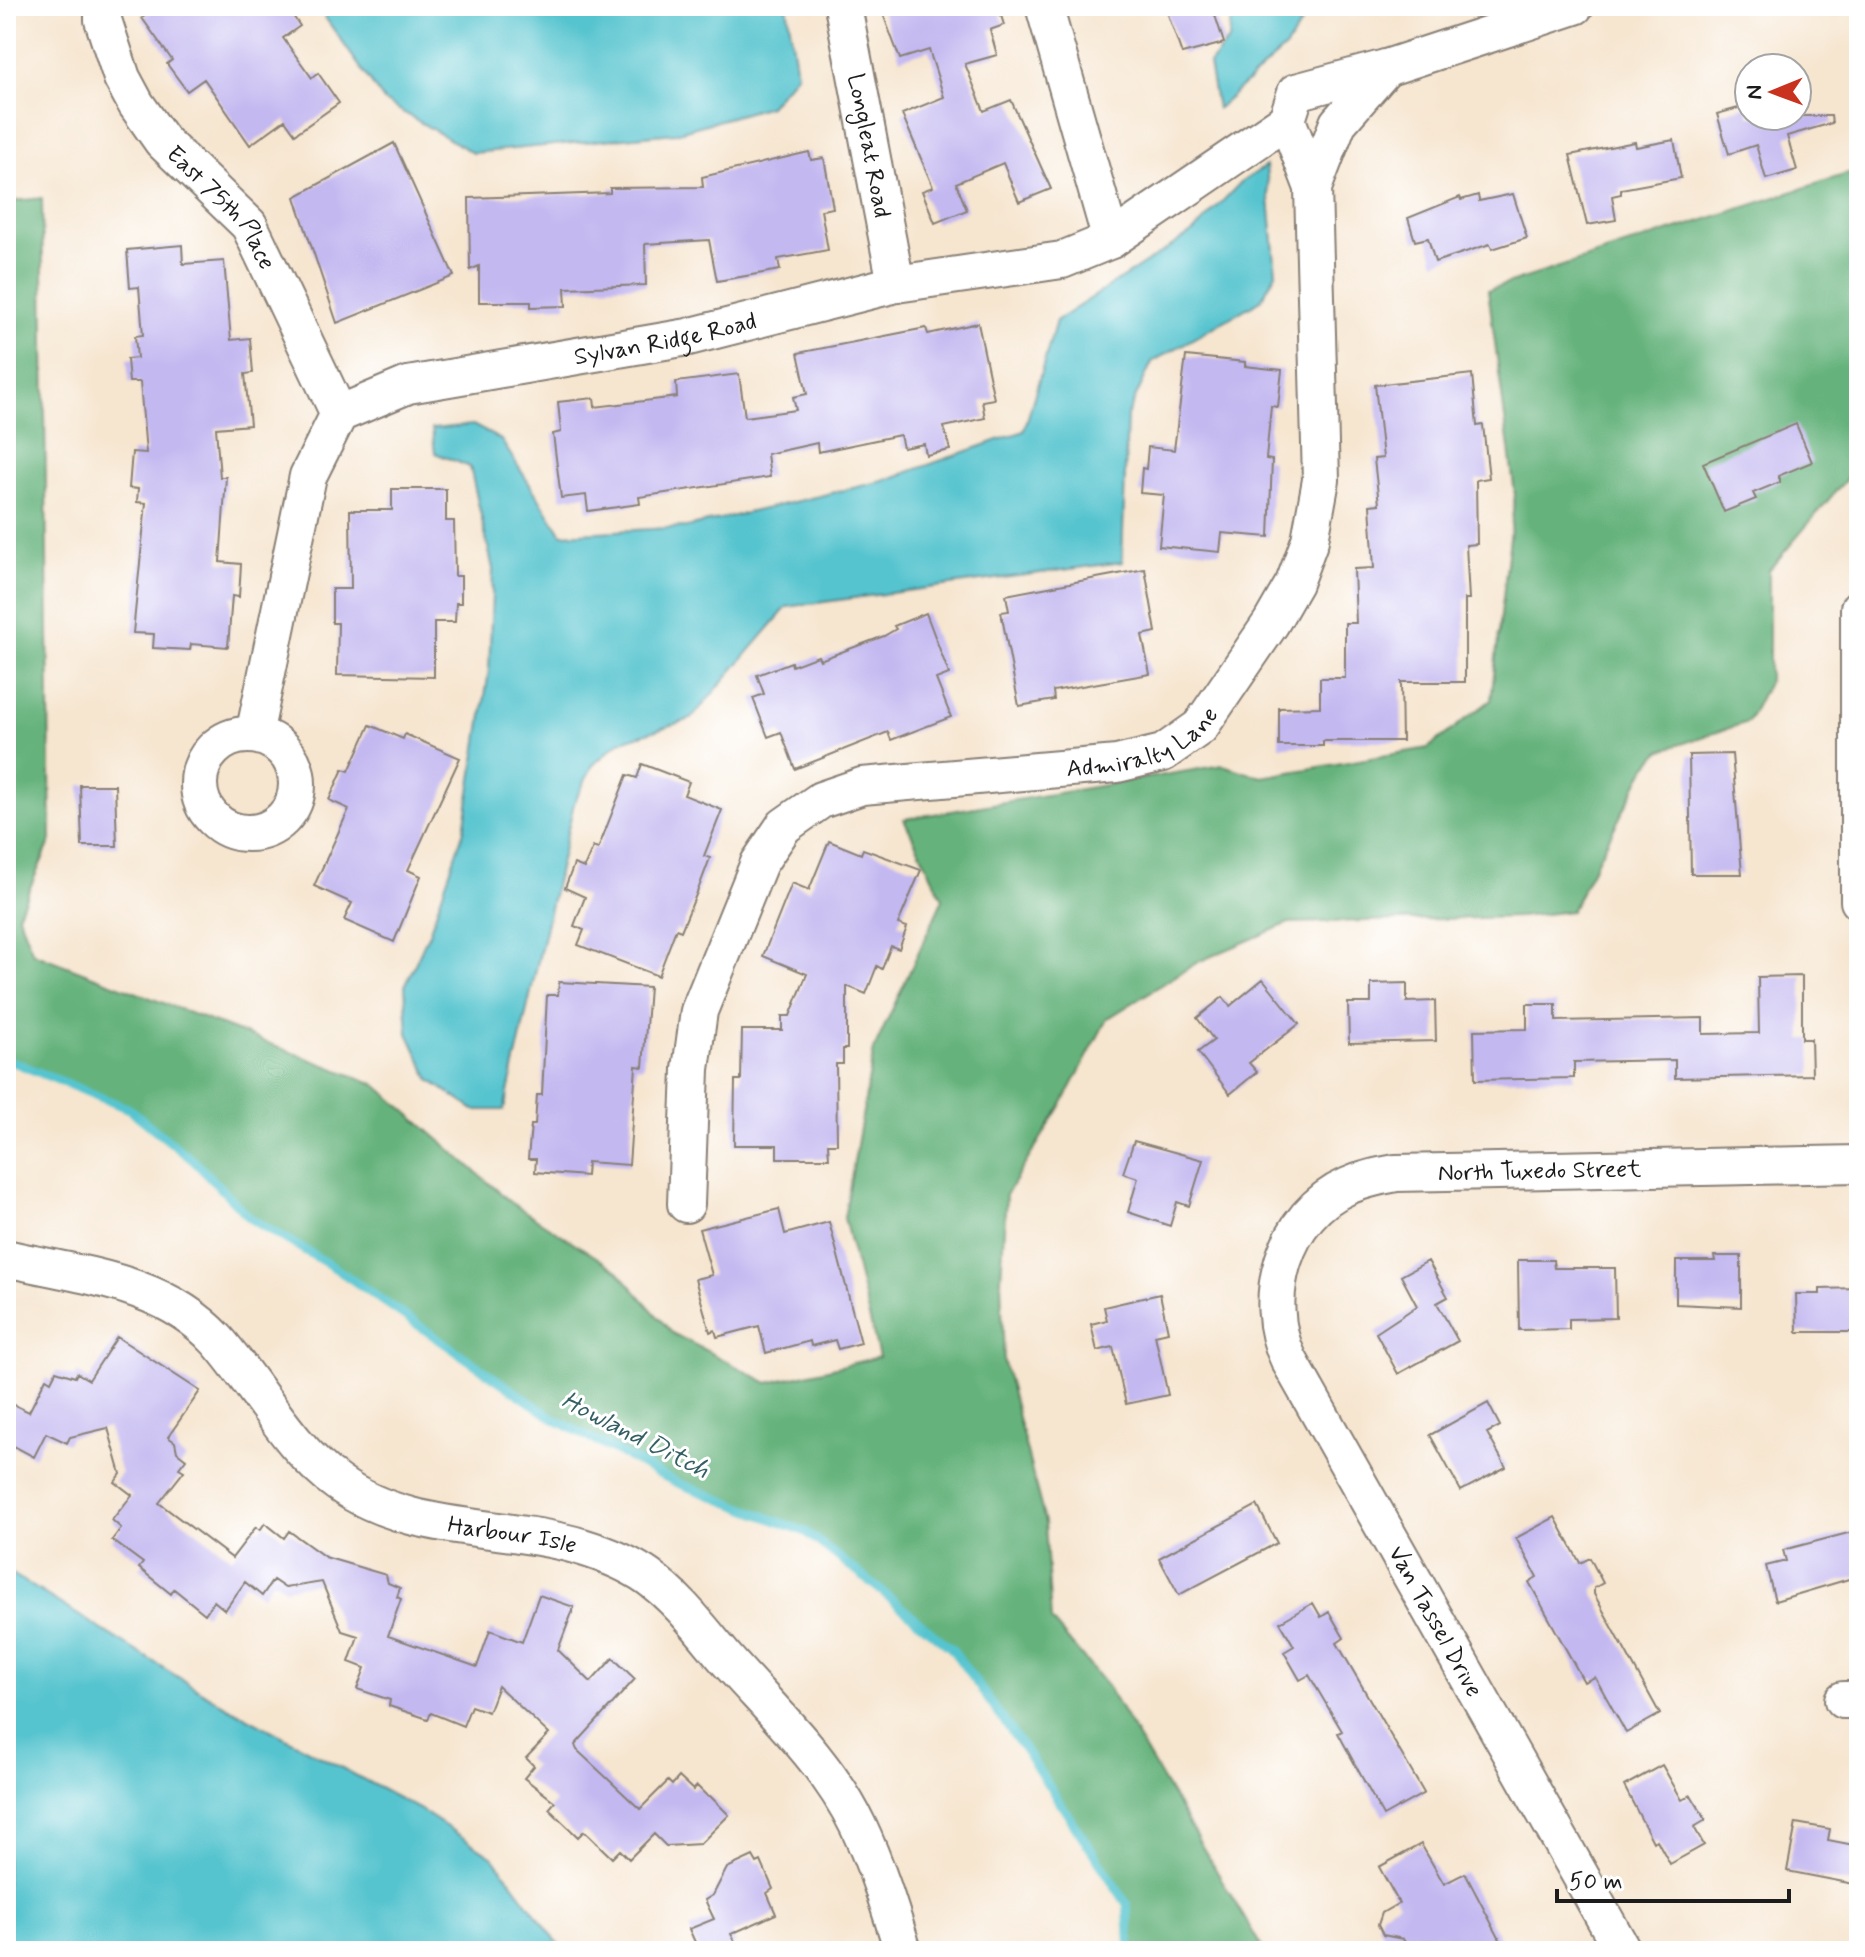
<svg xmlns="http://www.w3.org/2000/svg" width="1865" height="1957" viewBox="0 0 1865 1957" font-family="Mynerve,sans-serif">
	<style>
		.forest { fill: #65b27b; stroke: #40674c; stroke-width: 2 }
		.water { fill: #57c4cf; stroke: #3a7076; stroke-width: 2 }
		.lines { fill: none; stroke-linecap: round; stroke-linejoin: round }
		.stream { stroke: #57c4cf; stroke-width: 9 }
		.building { fill: #c3b8f0 }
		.street-casing { stroke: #898076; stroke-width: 40 }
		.street { stroke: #fff; stroke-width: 36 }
		.labels { text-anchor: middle; stroke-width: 6; stroke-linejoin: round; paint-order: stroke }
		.street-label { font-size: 24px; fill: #1c1c1c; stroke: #fff }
		.water-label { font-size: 26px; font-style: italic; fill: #345f64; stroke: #fff }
	</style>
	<rect width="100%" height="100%" fill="#fff"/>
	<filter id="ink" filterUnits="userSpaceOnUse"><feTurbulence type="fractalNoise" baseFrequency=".0125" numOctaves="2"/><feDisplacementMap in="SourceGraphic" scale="16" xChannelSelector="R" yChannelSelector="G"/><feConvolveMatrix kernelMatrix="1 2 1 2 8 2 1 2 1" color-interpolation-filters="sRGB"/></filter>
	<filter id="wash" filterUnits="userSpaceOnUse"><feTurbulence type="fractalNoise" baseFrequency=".006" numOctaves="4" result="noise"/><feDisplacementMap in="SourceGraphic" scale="32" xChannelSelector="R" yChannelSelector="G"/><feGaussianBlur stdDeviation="1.8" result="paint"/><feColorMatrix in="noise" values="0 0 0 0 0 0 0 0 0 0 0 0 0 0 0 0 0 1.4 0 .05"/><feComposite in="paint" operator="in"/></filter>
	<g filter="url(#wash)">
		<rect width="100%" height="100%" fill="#f6e5cf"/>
		<!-- forest -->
		<path class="forest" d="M1859,170v294l-90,106v110l-21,42 -88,29 -14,16 -75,144 -51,6 -231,6 -91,39 -91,57 -43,82 -58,94 -5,85 3,83 41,159 6,98 56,66 157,265h-134l-3,-47 -98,-148 -77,-107 -73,-60 -73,-57 -131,-50 -119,-62 -221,-152 -84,-49 -57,-58 -65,-52 -123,-50v-857l36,-4 9,642 -33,75 15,38 342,131 137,119 106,68 54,62 96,50 111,-26 -35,-139 30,-169 69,-150 -39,-80 319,-54 39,12 166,-29 63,-48 24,-206 -27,-204z"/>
		<!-- water -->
		<path class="water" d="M317,6h470l10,68 -28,32 -94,27 -202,20 -89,-52z
			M1232,6h81l-27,41 -69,62 -8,-45 20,-24z
			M1266,166l10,107 -15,27 -109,62 -25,54 -5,146 -335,45 -96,112 -72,23 -26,23 -19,38 -70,307h-30l-44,-30 -22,-47 -3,-47 24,-53 35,-103 25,-159 4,-102 -23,-102 -35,-14 -3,-24 41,-4 28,15 61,94 125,-7 196,-46 141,-50 32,-110 137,-89 47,-49z
			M6,1570l214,133 199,106 74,48 71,94h-558z"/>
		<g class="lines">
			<!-- stream -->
			<path class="stream" d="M6,1059l123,50 65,52 57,58 84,49 221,152 119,62 131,50 73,57 73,60 77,107 98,148 3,47"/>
		</g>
		<g id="blocks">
			<!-- building -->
			<path class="building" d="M159,6h127l14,20 -17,12 29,40 6,-5 21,30 -44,31 -10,-14 -35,25 -46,-66 -17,12 -20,-27 5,-4 -30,-42z
				M880,6h118l6,19 -14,5 7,25 -32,9 19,47 27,-11 40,89 -32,13 -16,-39 -47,20 11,27 -32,13 -13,-32 11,-4 -31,-73 42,-17 -15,-47 -29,9z
				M1165,6h47l12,37 -42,11z
				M1749,105v11h82l1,7 -45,13 10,34 -31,9 -10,-34 -27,9 -12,-40z
				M1674,140l7,38 -60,11v5l-9,2 4,24 -29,5 -17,-70 65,-13 1,5z
				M394,143l60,133 -117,47 -42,-126z
				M809,152l2,8 13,-2 9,50 -12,2 7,40 -50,9 2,11 -63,11 -8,-41 -64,4 1,41 -81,3 1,18 -35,1v-5h-52v-36l-9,4 -1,-72 141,-5v-5l93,-1 -1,-10z
				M1513,194l14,44 -35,11 -2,-5 -55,18 -7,-24 -13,3 -7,-23 52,-21 1,3 17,-5 1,6z
				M182,245l1,19 41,-3 7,79 19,-2 3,35 -8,1 5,51 -34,3 4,49h6l-6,85 21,2 -2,33 -7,-1 -4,51 -37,-3 -1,6 -37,-2 1,-14 -21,-1 13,-130 -9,-1 1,-13 -9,-1 3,-36 14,1 -6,-71h-11l-2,-23 10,-1 -2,-22 8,-1 -4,-48 -9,1 -3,-38z
				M978,323l16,76 -12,2 3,17 -41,9 6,23 -24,5 -2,-11 -21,4 -3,-13 -82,17 -1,-9 -50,11 3,23 -131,20 1,7 -52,7 -2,-16 -25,3 -8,-64 8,-2 -3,-30 36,-4 1,9 82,-10 -1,-15 63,-8 6,43 51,-7 -3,-13 14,-3 -9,-41 128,-25 2,6z
				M1186,356l59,6v4l37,4 -4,37 -7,-1 -5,53 6,1 -3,77 -47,-4 -2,19 -61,-6 5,-51 -24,-2 2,-25 4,1 2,-22 26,3z
				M1472,374l5,52 6,-1 6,53 -13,2 1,64 -11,1 3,54h-4v83h-64l1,59h-79v5h-44v-38l41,-1v-29h25v-55h11l-2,-54 20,-1 -4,-63 9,-1 -5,-45 9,-1 -8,-73z
				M1796,424l16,38 -34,14 2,6 -27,11 3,6 -32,13 -21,-49z
				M392,489h54v32h8l1,55h6v27h-5l-1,19h-21v55l-97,-2 1,-52h-6v-34h19l-1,-79h42z
				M1145,569l11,63 -14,3 8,39 -97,17 1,9 -35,6 -18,-94 8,-1 -3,-16z
				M926,613l23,61 -13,5 15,38 -60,23 -3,-8 -93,37 -14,-37 -13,5 -15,-39 11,-4 -7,-19 34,-13 1,4 26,-10 2,4 64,-24 12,-7 -2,-3z
				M370,725l33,14 2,-5 55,24 -52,112 13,6 -27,66 -50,-22 8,-17 -38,-17 35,-77 -20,-9 14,-31 6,2z
				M1732,754l10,120h-51l-2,-119z
				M642,764l47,18 -5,13 38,15 -18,46 6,2 -12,32 -17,41 -5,-2 -18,47 -80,-31 6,-15 -10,-4 11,-29 -20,-9 9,-24 10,4 9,-21 5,2 29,-74 10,3z
				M80,785h35l2,61h-35z
				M829,841l32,13 2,-5 58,21 -23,54 9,3 -8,22 -8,-3 -9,23 -5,-3 -11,28 -19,-8v63h-4v15h-7l1,80h-9l1,14h-52v-13h-43l1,-65h6l1,-50h40v-14h8l17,-42 -44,-18 29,-73 17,7z
				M1802,976v63h9l1,36 -137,3v-18l-101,2v16l-99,2 -1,-50 53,-1v-25h29v17l147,-3v16l56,-1 -1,-56z
				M1263,979l36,45 -50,39 8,9 -27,22 -32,-42 16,-12 -17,-22 26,-21 7,9z
				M559,982l90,5 -6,80 -7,-1 -7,99 -42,-3 -1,14 -51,-4 1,-13h-8l3,-34h4l2,-30h5l5,-100h11z
				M1407,983v19l28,-1 1,40 -87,2 -1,-40h23v-19z
				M1134,1141l69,19 -14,46 -12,-4 -7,24 -42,-14 10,-34 -15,-5z
				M779,1209l6,25 44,-12 32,121 -23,6 -3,-9 -24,6 -1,-5 -44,12 -7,-27 -42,11 -2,-7 -5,2 -15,-53 17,-4 -13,-46z
				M1714,1256h27v51l-65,-3v-43h39z
				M1518,1260h35l1,8h61l1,50 -47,1v10l-50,1z
				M1428,1261l20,36 -11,6 21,38 -60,33 -22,-41 41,-27 -16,-30z
				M1859,1288v44h-62l-1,-38h24v-5z
				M1160,1294l8,38 -13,3 13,60 -42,9 -13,-57 -16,4 -6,-27 16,-4 -3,-13z
				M117,1337l83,54 -32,46 7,5 2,10 9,7 -7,9 5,3 -25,32 73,55 24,-31 4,3 5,-7 19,15 5,-7 36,26 61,18 2,8 12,5 -3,9 4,2 -13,37 89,31 13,-37 32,12 17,-47 35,12 -16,43 33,32 22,-24 22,21 -60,66 2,5 63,59 28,-28 4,4 7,-8 14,13 4,-4 11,11 2,-1 19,19 -29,29 -34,2 -12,-12 -25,25 -9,-9 -8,8 -28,-27 -6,6 -29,-28 6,-7 -31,-24 10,-12 -8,-8 23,-24 -51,-48 -10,26 -17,-6 -8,20 -32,-13 -3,6 -39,-13 1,-6 -33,-11 8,-21 -16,-6 9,-26 -16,-5 -20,-49 -37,6 -12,-8 -11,16 -17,-14 -20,28 -11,-9 -9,13 -31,-25 -3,5 -32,-26 4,-5 -31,-23 9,-12 -9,-8 20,-25 -17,-13 6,-8 -13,-46 -38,9 -3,6 -21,-10 -12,24 -28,-15v-41l23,11 17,-34 5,3 5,-10 19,6 2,-4 12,7z
				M1488,1403l12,23 -13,7 19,34 -45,24 -31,-56z
				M1257,1505l20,38 -98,52 -20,-37z
				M1555,1517l25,46 10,-5 13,25 -9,5v6l66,120 -34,19 -31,-56 -11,5 -55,-100 8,-5 -21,-39z
				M1852,1532l7,44 -84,25 -9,-35 20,-5 -3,-11z
				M1313,1603l8,14 8,-5 15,26 -7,5 87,150 -41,23 -45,-83 4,-2 -33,-56 -9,5 -16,-28 10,-6 -14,-24z
				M1662,1765l20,35 9,-5 15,25 -12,7 10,18 -34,19 -13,-24 -4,2 -29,-56z
				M1796,1823l34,6 -2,11 31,6v39l-72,-14z
				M1421,1844l23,40 21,-11 41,78h-96l-7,-12 -20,-4 -5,-10 4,-12 17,-10 -20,-36z
				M753,1856l4,7 4,-2 12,28 -6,4 9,21 -45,20 5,9 -17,8h-20l-10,-22 25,-10 -9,-19 8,-5 14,-27z"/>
		</g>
	</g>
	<g filter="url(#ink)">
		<use href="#blocks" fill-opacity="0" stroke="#898076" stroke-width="2"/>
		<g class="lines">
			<!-- street casing -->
			<g class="street-casing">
				<g id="street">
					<path id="s1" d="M103,6v14l19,58 14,26 26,37 87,84 90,189"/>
					<path id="s2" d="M843,6l53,278"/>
					<path d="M1044,6l67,234"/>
					<path d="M1313,188l-26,-68 9,-28 90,-24 189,-62"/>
					<path d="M1859,608v293"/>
					<circle cx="248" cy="784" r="49"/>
					<path id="s3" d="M254,735l54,-259 31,-62 69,-29 280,-48 208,-53 166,-24 49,-20 176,-120"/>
					<path id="s4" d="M686,1204l5,-135 8,-58 60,-148 25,-37 37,-26 41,-14 255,-22 46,-11 37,-26 71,-104 23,-40 16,-43 11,-60 -8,-292 25,-65 48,-55"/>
					<path id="s5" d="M6,1258c73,17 157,23 211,82 39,44 73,109 121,143 70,51 164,40 244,64 23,7 46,16 66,30 31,22 54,54 79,83 46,52 101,103 131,166 19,40 32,83 45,125"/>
					<path d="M1843,1700h16"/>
					<path id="s6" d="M1623,1951l-334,-591c-30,-61 -5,-146 59,-174 16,-7 32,-10 48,-13l463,-9"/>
				</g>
			</g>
			<!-- street -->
			<use href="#street" class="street"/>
		</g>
	</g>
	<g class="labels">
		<!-- street labels -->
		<g class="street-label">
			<text dy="8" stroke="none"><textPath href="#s2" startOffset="142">Longleat Road</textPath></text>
			<text dy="8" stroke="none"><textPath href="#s1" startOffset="240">East 75th Place</textPath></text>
			<text dy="8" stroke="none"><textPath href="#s3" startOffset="670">Sylvan Ridge Road</textPath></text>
			<text dy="8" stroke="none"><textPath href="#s4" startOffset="774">Admiralty Lane</textPath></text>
			<text dy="8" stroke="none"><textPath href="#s6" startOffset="1076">North Tuxedo Street</textPath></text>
			<text dy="8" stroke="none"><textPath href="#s5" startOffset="602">Harbour Isle</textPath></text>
			<text transform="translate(1436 1621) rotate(61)" y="8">Van Tassel Drive</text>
		</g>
		<!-- water labels -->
		<g class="water-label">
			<text transform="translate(636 1434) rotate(27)" y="9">Howland Ditch</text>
		</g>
	</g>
	<!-- margin -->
	<rect width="1865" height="1957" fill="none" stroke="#fff" stroke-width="32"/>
	<!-- north arrow -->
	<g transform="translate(1773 92) rotate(269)"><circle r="38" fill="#ffffff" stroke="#a4a4a4" stroke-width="2"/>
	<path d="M0-6L14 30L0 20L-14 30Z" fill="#c8321e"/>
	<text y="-12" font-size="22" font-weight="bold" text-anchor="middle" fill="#1c1c1c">N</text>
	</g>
	<!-- scale -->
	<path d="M1557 1889v12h232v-12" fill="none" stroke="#1c1c1c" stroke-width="4"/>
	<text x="1569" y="1889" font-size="24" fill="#1c1c1c" stroke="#ffffff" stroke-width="6" paint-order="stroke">50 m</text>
</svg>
